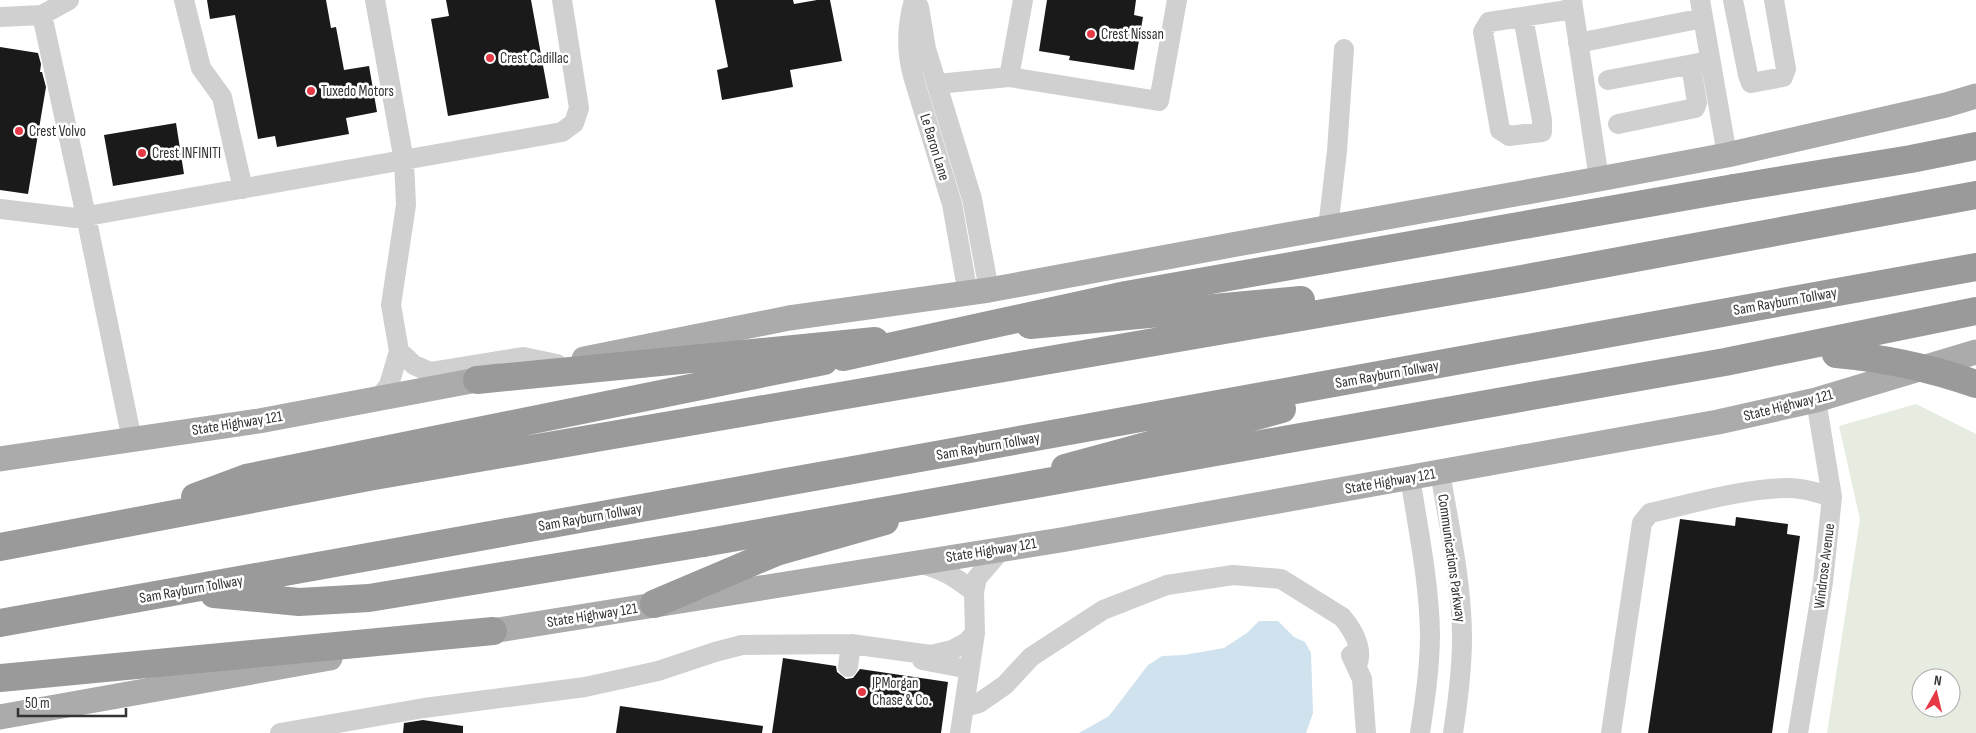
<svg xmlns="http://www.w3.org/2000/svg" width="1976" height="733" viewBox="0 0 1976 733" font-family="'Sofia Sans Condensed',sans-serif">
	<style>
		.green { fill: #e6ecdf; fill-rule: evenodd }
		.water { fill: #cfe2ee }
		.building { fill: #1a1a1a }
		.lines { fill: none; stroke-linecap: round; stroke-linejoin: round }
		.minor { stroke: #d0d0d0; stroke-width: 20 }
		.major { stroke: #ababab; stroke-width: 25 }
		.highway { stroke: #9a9a9a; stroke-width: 28 }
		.highway-bridge { stroke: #9a9a9a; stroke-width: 28 }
		.poi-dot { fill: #e63946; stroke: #fff; stroke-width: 2 }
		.labels { text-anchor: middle; stroke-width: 5; stroke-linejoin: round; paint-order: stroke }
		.poi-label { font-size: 15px; fill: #333; stroke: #fff; text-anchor: start }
		.street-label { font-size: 15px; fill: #333; stroke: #fff }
	</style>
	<rect width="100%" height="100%" fill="#fff"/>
	<!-- green -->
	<path class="green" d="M1916,404l60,30v299h-149l33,-214 -21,-93zM1921,678h30v30h-30z"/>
	<!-- water -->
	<path class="water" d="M1259,621h19l16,16 11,5 6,11 2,60 -7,20h-227l30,-17 39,-51 14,-9 22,-1 40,-7 23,-15z"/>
	<!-- building -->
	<path class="building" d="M207,0h119l5,28 5,-1 8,43 25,-4 8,46 -31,6 3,16 -72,13 -2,-11 -17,3 -23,-124 -25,4z
		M446,0h85l18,98 -101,18 -17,-97 18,-3z
		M715,0h78l1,4 23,-4h13l12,61 -52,9 3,17 -71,13 -5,-30 11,-3z
		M1047,0h89l-2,15 9,2 -9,53 -65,-10 1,-4 -31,-5z
		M0,47l38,6 3,11 -1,8h2l4,15 -18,107 -28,-4z
		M176,123l8,51 -71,12 -9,-51z
		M1736,517l52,7 -1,10 13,2 -28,197h-124l32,-214 55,7z
		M783,658l53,8 1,6 9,7 7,-1 7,-9 88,13 -7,51h-169z
		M620,706l143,20 -1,7h-146z
		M423,720l40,6v7h-60l1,-10z"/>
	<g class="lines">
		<!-- minor -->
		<path class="minor" d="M184,0l17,68 21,29 21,92
			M375,0l29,161 2,44 -15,100 8,46 -10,34 -10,13
			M914,0c-7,25 -8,51 -1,76l39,128 16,90
			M1572,0l27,179
			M1700,0l27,155
			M1733,0l15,75 3,8 32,-6 3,-8 -12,-69
			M919,7l7,42 46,150 17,91
			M42,15l44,201 46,224
			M0,17l42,-2 27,-15
			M1523,17l19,103v12l-33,4 -9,-6 -17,-98 6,-10 84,-13
			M1578,43l125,-25
			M1009,77l14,-77
			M1608,80l96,-18
			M937,84l72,-7 150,24 18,-101
			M1618,124l77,-16 2,-5 -6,-38
			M0,209l76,9 486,-86 12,-9 5,-15 -17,-108
			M1328,228l9,-77 7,-102
			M399,351l15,14 16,7 93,-15 34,7
			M1440,472c9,54 22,111 22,166 0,32 -4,63 -9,95
			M1410,477c8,52 19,104 20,156 0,34 -5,67 -10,100
			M919,563c25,7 35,13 55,29
			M1351,655l11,24 4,54
			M922,660l47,9
			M848,667l3,-23
			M964,707l15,-4 26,-18 26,-28 72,-47 64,-25 66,-10 48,4 61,38c11,13 22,32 15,49
			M280,733l144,-25 161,-21 73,-16 57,-19 27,-7 109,-1 80,11 21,-5 15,-8 8,-9
			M960,733l15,-100 -1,-41 3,-14 25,-29
			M1611,733l31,-210 8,-10c44,-10 95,-25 140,-25 15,0 28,5 42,9
			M1798,733l25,-151 9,-85 -16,-97"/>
		<!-- major -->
		<path class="major" d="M584,359l205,-41 200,-28 248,-46 362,-65 128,-24 219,-50 30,-9
			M0,459l259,-38 239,-45
			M473,634l588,-94 657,-118 98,-22 160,-48
			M0,717l330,-59"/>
		<!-- highway -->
		<path class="highway" d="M1734,188l177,-29 65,-13
			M1030,325l271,-25
			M477,380l398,-39
			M1554,392l171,-30 251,-51
			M1065,468l217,-59
			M195,497l51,-19 578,-117
			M0,547l374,-71 1142,-196 460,-85
			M214,594l85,8 70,-4 334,-55
			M654,604l122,-52 109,-31
			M0,623l853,-153 1123,-203
			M0,678l493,-47"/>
		<!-- highway-bridge -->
		<path class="highway-bridge" d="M1836,354c48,4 94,14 140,30
			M843,357l283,-62 608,-107
			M703,543l851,-151"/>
	</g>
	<!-- markers -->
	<g class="poi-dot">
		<circle cx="1091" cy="34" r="5"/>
		<circle cx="490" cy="58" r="5"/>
		<circle cx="311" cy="91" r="5"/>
		<circle cx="19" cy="131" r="5"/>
		<circle cx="142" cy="153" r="5"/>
		<circle cx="862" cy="692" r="5"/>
	</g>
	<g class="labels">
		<!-- poi labels -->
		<g class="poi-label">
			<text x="1101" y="39">Crest Nissan</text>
			<text x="500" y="63">Crest Cadillac</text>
			<text x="321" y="96">Tuxedo Motors</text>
			<text x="29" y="136">Crest Volvo</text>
			<text x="152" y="158">Crest INFINITI</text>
			<text x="872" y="688">JPMorgan<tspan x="872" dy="17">Chase &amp; Co.</tspan></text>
		</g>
		<!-- street labels -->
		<g class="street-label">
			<text transform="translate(935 147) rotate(73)" y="5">Le Baron Lane</text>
			<text transform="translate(1785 301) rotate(-10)" y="5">Sam Rayburn Tollway</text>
			<text transform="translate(1387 374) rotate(-10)" y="5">Sam Rayburn Tollway</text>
			<text transform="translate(1788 405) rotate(-14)" y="5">State Highway 121</text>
			<text transform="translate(237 423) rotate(-9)" y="5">State Highway 121</text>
			<text transform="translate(988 446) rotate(-10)" y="5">Sam Rayburn Tollway</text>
			<text transform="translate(1390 481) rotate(-10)" y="5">State Highway 121</text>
			<text transform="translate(590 517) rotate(-10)" y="5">Sam Rayburn Tollway</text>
			<text transform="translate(991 550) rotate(-9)" y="5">State Highway 121</text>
			<text transform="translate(1452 558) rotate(82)" y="5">Communications Parkway</text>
			<text transform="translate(1824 566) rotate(-83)" y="5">Windrose Avenue</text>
			<text transform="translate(191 589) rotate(-10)" y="5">Sam Rayburn Tollway</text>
			<text transform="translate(592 615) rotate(-9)" y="5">State Highway 121</text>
		</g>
	</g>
	<!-- north arrow -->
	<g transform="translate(1936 693) rotate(8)"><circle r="24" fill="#ffffff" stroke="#adadad"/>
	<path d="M0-4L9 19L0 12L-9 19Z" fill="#e63946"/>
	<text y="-8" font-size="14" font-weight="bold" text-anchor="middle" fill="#333333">N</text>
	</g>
	<!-- scale -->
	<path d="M18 708v8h108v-8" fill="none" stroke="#333333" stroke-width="2.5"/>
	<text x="25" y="708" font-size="15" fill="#333333" stroke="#ffffff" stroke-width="4" paint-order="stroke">50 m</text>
</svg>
